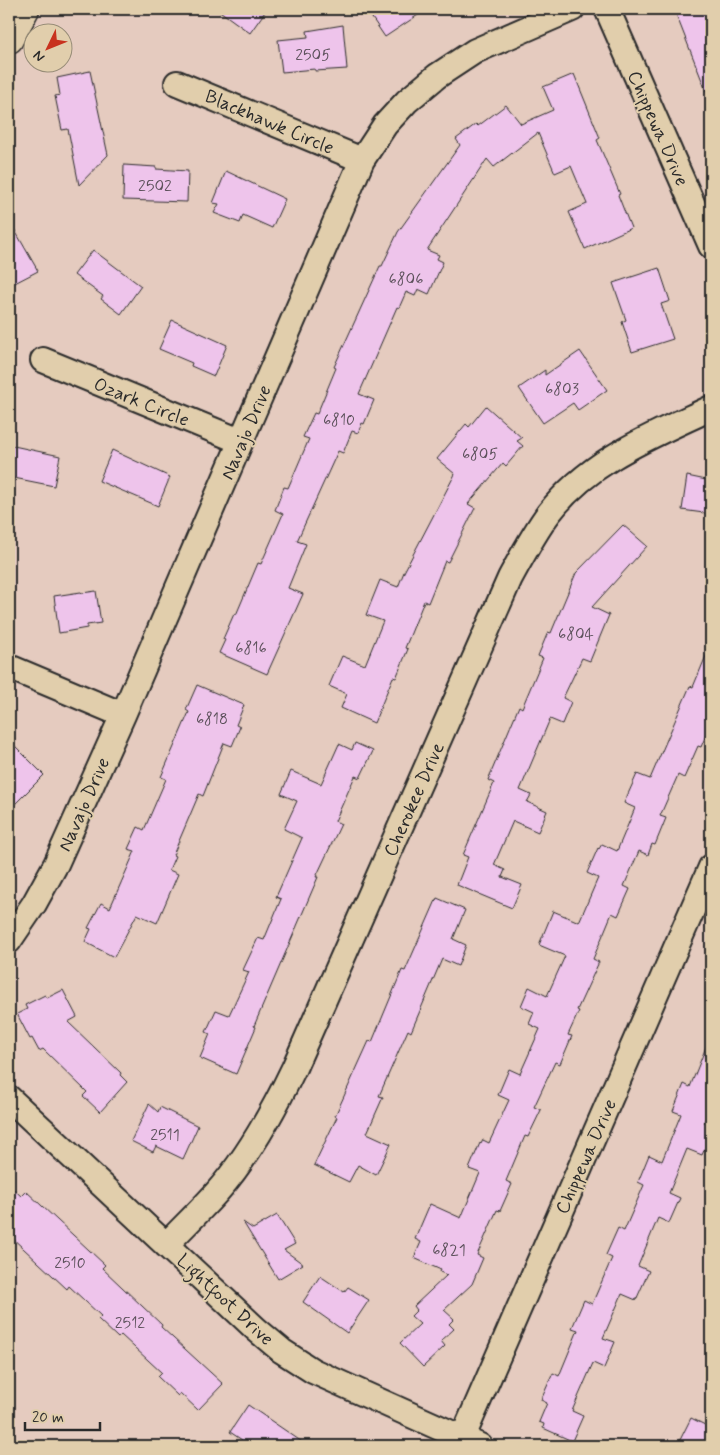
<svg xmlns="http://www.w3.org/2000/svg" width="720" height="1455" viewBox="0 0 720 1455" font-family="Mynerve,sans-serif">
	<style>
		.building { fill: #eec4eb; stroke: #2b2b2b }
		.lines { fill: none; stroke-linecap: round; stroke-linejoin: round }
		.street-casing { stroke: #2b2b2b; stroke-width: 28 }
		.secondary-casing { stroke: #2b2b2b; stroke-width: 31 }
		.street { stroke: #e1ceac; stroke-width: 24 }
		.secondary { stroke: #e1ceac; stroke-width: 28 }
		.labels { text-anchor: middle; stroke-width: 4; stroke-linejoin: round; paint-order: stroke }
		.number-label { font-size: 16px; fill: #5c515b }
		.street-label { font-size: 19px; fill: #2b2b2b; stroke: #e1ceac }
	</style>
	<rect width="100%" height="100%" fill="#e5cbbf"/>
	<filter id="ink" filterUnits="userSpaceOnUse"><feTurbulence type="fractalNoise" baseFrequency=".02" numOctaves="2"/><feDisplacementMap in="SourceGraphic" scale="10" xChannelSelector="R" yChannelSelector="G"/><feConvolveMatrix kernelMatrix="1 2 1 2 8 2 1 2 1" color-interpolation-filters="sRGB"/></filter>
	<g filter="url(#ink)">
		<!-- building -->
		<path class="building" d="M217,9h50l-17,24z
			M366,9h61l-42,28z
			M674,9h37v92h-1z
			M343,25l4,44 -32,2v-2l-33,3 -4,-32 30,-3 -1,-6z
			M90,71l18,84 -29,30 -11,-56 -6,1 -7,-34 5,-1 -3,-17z
			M574,74l26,64 -3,2 23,54 -2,1 13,33 -46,21 -16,-37 18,-8 -16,-38 -16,7 -17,-40 -44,34 -7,-8 -60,91 12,5 -2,4 6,3 -14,32 -11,-5 -3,7 -9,-4 -7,16 -2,-1 -38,87 15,6 -10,24 -2,-1 -4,10 -6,-2 -9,22 -5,-2 -41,90 9,3 -18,44 15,6 -36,80 -48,-21 6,-13 -2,-1 11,-25 2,1 22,-52 3,1 22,-50 -8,-4 9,-23 4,1 21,-49 -6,-2 11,-24 3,1 19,-46 -2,-1 46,-101h2l16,-34 62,-87 -4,-6 20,-15 2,2 28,-21 15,19 32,-14 -10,-23z
			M124,165l32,2v2l32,2 -1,31 -64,-2z
			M226,171l59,28 -13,29 -29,-13 -3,8 -26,-10 5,-9 -6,-1z
			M9,220l29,51 -29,15z
			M93,250l48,36 -20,28 -20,-15 2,-3 -29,-21z
			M659,268l11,33 -9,3 12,35 -41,13 -10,-30 4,-2 -13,-37z
			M172,320l55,25 -13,31 -23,-10 1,-3 -33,-14z
			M580,351l27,39 -29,20 -5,-7 -30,20 -24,-35 26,-18v5z
			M486,406l36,32 -5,3 6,5 -17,20 -3,-3 -35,41 7,4 -27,54 -3,-1 -17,42 -4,-2 -19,47 3,1 -12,29 -3,-1 -19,46 -33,-15 6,-14 -18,-8 13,-30 23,9 18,-44 -17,-6 14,-35 18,7 6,-15 51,-98 -18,-15 29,-35 3,3z
			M9,445l51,11 -6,30 -45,-9z
			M112,450l58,27 -12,29 -59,-25z
			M687,476l24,5v33l-29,-4z
			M623,525l24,21 -55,61 17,8 -19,46 -8,-3 -19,40 8,4 -9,22 -12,-5 -30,71 11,5 -4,7 20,9 -9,21 -25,-11 -19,44 11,5 -3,7 20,8 -10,23 -55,-23 11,-28 -5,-2 31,-72 -6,-3 31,-74 3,2 21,-50 -5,-2 10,-24 3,1 25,-60z
			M96,591l5,32 -14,2v3l-28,5 -5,-37 27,-4 1,1z
			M711,644v79l-10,24 -3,-1 -14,32 -6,-3 -18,41 6,2 -11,27 -3,-1 -4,11 -9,-4 -15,35 6,3 -12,27 -6,-3 -19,46 6,3 -22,48 2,1 -11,24 4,1 -12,28 -5,-2 -21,45 7,3 -13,27 -3,-1 -19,45 6,3 -12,27 -3,-1 -20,45 6,3 -11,26 -28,26 10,9 -5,5 5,5 -13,12 4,5 -22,21 -23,-24 20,-19 -9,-8 6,-6 -3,-4 33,-31 -7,-3 1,-2 -27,-12 7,-16 -6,-3 15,-35 31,14 19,-45 -11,-4 11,-26 1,1 2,-4 6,3 20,-43 -11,-5 11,-26 11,5 20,-45 -11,-5 5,-12 -13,-6 8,-19 18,9 18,-40 -26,-11 14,-34 26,11 19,-44 -11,-5 11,-25 1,1 3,-5 15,7 18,-43 -11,-5 13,-29 13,5 40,-93 3,1z
			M197,685l47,20 -8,20 4,2 -8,19 -8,-3 -21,53 -4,-2 -26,61 2,1 -6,14 9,4 -21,49 -20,-9 -23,43 -29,-15 6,-13 -3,-1 13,-25 9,5 25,-57 -7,-2 10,-22 6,3 22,-51 -5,-2 28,-65 -3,-2z
			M9,740l35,35 -35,35z
			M355,743l18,8 -13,27 -5,-2 -20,45 6,3 -25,53h2l-64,149 2,1 -20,47 -36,-16 10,-24 -4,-2 10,-22 13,5 20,-43 -6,-2 15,-32 6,2 17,-41 -5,-2 26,-59 -18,-9 13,-28 -16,-7 10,-23 30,13 18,-40 13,6z
			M437,898l28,12 -12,29 13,6 -8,21 -16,-7 -31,73 -3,-2 -29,66 4,1 -16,36 24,11 -15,31 -18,-10 -9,17 -35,-17 23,-48 -2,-1 34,-75 3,1 30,-72 3,1z
			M63,990l14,27 -9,5 53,51 -1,2 7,7 -27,30 -17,-16 4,-4 -44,-43 -4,2 -7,-13 -2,1 -13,-25 10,-5 -2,-4 20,-10 2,3z
			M710,1037l1,67 -7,18 7,3v9l-9,21 -15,-6 -18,44 11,5 -11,25 -11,-5 -20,48 11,5 -13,29 -14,-6 -19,44 12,4 -11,26 -11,-5 -21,48 11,5 -11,25 -29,-13 1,-4 -5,-2 8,-19 -6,-3 12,-27 6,3 19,-46 -6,-2 12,-28 8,4 20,-46 -6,-3 12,-27 6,3 20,-46 -6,-3 11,-27 13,6 19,-47 -8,-3 11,-27 6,3z
			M149,1104l9,8 2,-5 38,19 -15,33 -27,-13 -3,6 -22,-11z
			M9,1185l12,11 5,-5 79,74 -3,3 60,57 -1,2 62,57 -25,26 -18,-17 -2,3 -20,-19 4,-4 -41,-38 -3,3 -20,-19 3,-3 -32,-30 -2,3 -58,-54z
			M277,1215l18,29 -11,6 19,14 -25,15 -35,-57 10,7z
			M320,1276l24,16 4,-5 21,13 -22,33 -44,-31z
			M248,1405l60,41h-57l-21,-14z
			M691,1418l20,10v18h-34z"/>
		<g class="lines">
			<!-- street casing -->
			<g class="street-casing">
				<path id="street" d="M607,9l104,237
					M177,83l185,77
					M43,360l197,81
					M9,667l114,48
					M9,941l25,-37 22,-40 67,-149 239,-555 23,-35 22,-24 30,-25 38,-25 97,-42
					M9,1098l248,232 25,21 31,20 167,75
					M166,1245c17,-18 35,-35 51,-53 32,-36 56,-80 77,-124l216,-490c12,-22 24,-45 39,-65 42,-54 103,-77 162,-105
					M459,1446l252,-579"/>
			</g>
			<!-- secondary casing -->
			<g class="secondary-casing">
				<path id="secondary" d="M9,39l16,-30"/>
			</g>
			<!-- street -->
			<use href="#street" class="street"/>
			<!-- secondary -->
			<use href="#secondary" class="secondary"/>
		</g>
	</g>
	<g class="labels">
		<!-- number labels -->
		<g class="number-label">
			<text x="313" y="60">2505</text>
			<text x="155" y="191">2502</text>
			<text x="406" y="284">6806</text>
			<text x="562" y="394">6803</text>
			<text x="339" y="425">6810</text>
			<text x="480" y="459">6805</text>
			<text x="576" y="639">6804</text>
			<text x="251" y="653">6816</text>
			<text x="212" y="724">6818</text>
			<text x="165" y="1140">2511</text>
			<text x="449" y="1255">6821</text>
			<text x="70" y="1268">2510</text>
			<text x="130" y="1328">2512</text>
		</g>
		<!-- street labels -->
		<g class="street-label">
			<text transform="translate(270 121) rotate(23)" y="7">Blackhawk Circle</text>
			<text transform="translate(659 128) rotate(66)" y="7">Chippewa Drive</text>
			<text transform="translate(142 401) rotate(22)" y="7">Ozark Circle</text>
			<text transform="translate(245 432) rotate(-67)" y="7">Navajo Drive</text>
			<text transform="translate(413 799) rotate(-66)" y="7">Cherokee Drive</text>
			<text transform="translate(83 804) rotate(-66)" y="7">Navajo Drive</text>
			<text transform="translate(585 1156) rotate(-66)" y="7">Chippewa Drive</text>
			<text transform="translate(226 1299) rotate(43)" y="7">Lightfoot Drive</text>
		</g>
	</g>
	<!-- margin -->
	<rect width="720" height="1455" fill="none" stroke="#e1ceac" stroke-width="30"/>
	<rect x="15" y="15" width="690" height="1425" fill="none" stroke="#2b2b2b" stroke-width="2" filter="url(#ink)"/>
	<!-- north arrow -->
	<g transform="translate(48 48) rotate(227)"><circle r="24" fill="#e1ceac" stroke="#988d78"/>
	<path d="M0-4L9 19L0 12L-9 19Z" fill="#c8321e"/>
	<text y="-8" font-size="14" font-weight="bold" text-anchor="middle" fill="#2b2b2b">N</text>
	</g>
	<!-- scale -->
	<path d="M25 1422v8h75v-8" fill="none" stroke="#2b2b2b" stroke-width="2.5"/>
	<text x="32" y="1422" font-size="15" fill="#2b2b2b" stroke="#e1ceac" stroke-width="4" paint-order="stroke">20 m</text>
</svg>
